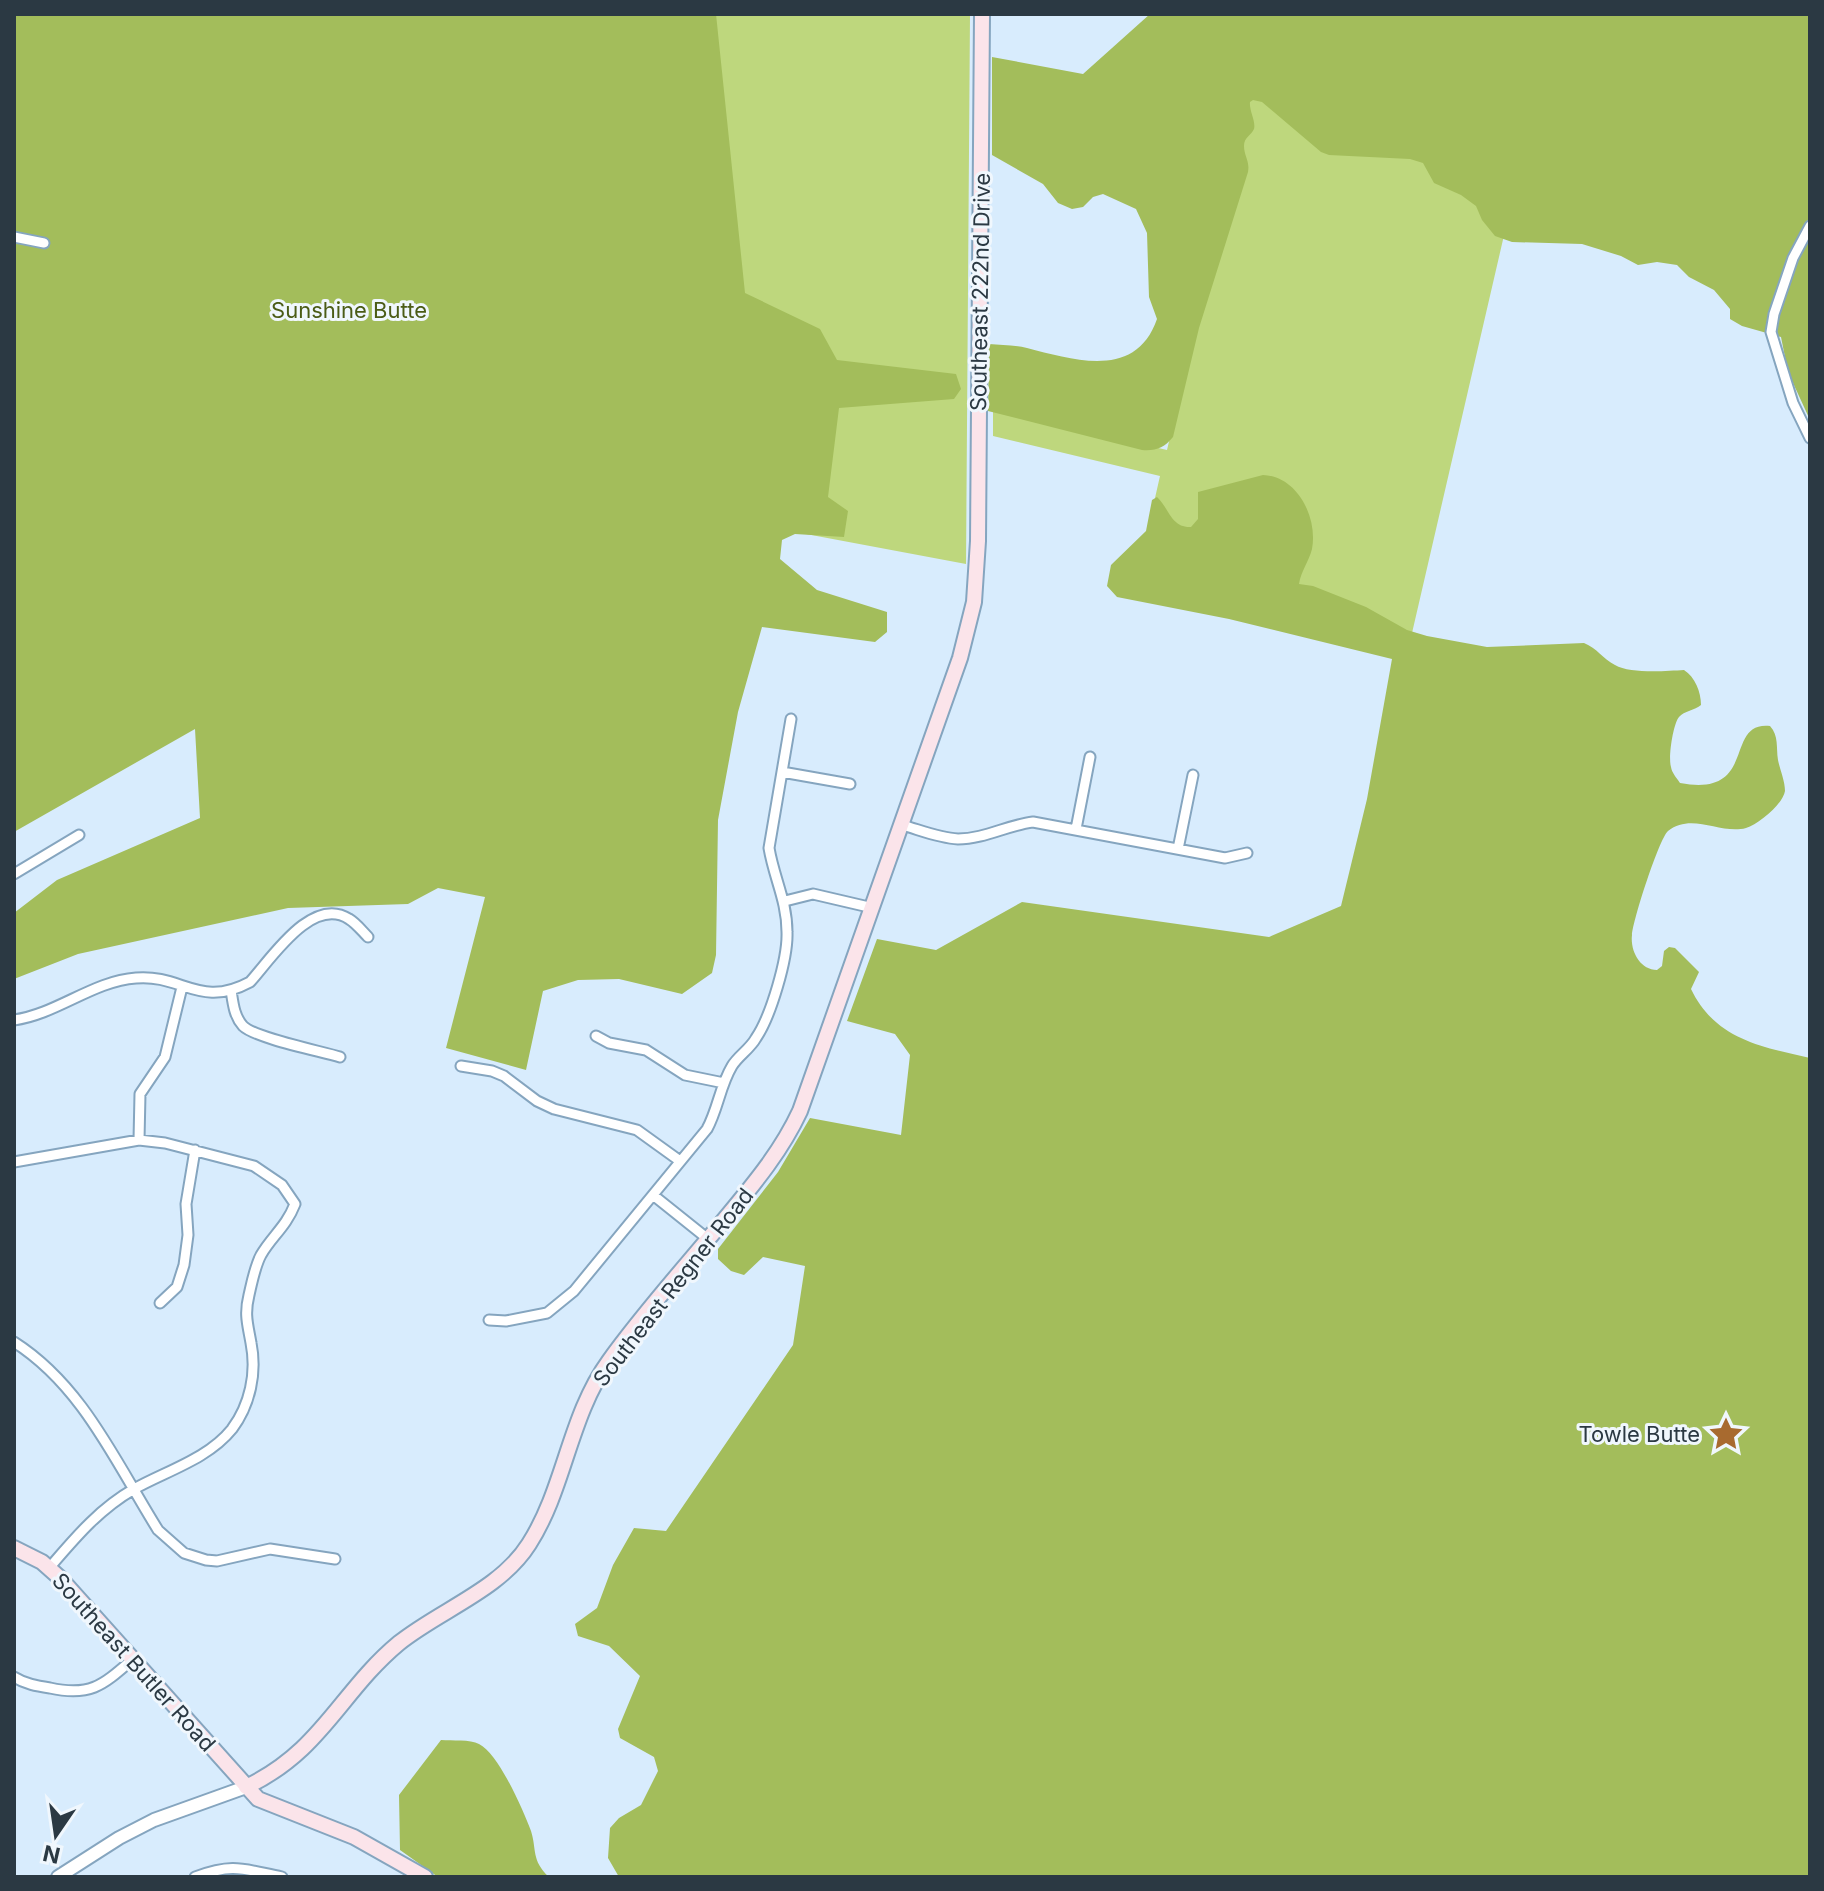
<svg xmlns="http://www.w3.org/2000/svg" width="1824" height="1891" viewBox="0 0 1824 1891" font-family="Inter,sans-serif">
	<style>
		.green { fill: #bed77d }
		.forest { fill: #a3bd5b }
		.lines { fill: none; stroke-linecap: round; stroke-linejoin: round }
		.minor-casing { stroke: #85a5bf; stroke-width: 13 }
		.tertiary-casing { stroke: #85a5bf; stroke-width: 16 }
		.secondary-casing { stroke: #85a5bf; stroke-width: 18 }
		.minor { stroke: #fff; stroke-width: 9 }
		.tertiary { stroke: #fff; stroke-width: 12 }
		.secondary { stroke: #fbe4ea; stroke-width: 14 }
		.labels { text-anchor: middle; stroke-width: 6; stroke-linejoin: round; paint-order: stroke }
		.street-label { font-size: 22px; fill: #2b3943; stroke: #f0f7fd }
		.park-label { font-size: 22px; fill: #4b5c16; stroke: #f0f7fd }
		.poi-label { font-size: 22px; fill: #2b3943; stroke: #f0f7fd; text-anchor: end }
	</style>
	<rect width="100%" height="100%" fill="#d8ecfd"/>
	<!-- green -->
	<path class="green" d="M115,14h855l-4,550 -384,-72 -568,-118z
		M1262,44l274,53 -127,549 -276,-51 27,-119 -167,-40v-26l174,40z"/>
	<!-- forest -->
	<path class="forest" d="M14,14h702l29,279 75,36 17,31 119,14 5,15 -7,10 -115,9 -11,89 20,14 -4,26 -49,-3 -13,6 -2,19 37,31 70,22v20l-12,10 -113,-15 -24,85 -20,108 -2,135 -4,18 -30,21 -63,-15 -41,1 -35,11 -17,79 -80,-22 39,-151 -47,-9 -30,16 -120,4 -210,46 -64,25v-66l43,-33 143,-62 -5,-89 -181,103z
		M1150,14h660v406l-22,-48 -7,-35 -39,-11 -12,-7v-10l-16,-19 -25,-13 -12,-12 -20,-3 -19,3 -17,-9 -39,-12 -70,-2 -17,-6 -13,-16 -6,-14 -15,-11 -27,-12 -11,-20 -13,-4 -81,-4 -8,-3 -59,-50 -9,-2 -3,2c-1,9 6,19 4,27 -3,7 -10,8 -10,17 0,10 6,15 4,26l-49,156 -26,109c-9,11 -17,14 -31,13l-154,-39 1,-67c12,1 26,1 38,4 47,12 109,32 130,-29l-8,-22 -2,-64 -11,-24 -33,-15 -10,3 -10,10 -11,2 -14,-6 -15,-19 -51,-29v-98l91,17z
		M1263,475c34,1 55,42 49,74 -3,12 -11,22 -13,35l14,2 53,21 41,23 20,6 60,11 97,-4c13,5 19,16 31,22 15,9 51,6 69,5 11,7 17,22 17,35 -6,5 -17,6 -22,12 -6,7 -11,41 -8,50 1,6 5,10 9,16 79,15 43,-62 90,-57 9,10 6,21 8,34 2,10 7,21 7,31 -2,13 -26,33 -39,37 -25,7 -54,-16 -78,3 -9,8 -35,89 -36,104 -2,16 8,35 25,35l5,-4 2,-15 5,-4 6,1 24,24 -8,17c24,50 70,58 119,69v819h-1191l-11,-19 2,-30 9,-10 22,-13 17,-34 -4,-14 -34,-19 -2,-9 22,-53 -31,-30 -31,-10 -3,-12 22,-16 16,-43 21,-37 32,3 127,-186 12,-79 -42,-9 -19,18 -13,-4 -13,-12v-10l60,-77 32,-54 91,17 9,-80 -15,-21 -48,-13 30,-82 59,11 86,-48 247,35 72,-31 26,-107 25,-140 -163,-40 -112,-22 -10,-11 4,-21 35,-34 6,-31 5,-3c12,11 14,31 34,30l7,-8v-27z
		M441,1740c11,1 29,-1 38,4 20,10 44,66 52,87 6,19 0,29 18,46h-111l-38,-27 -1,-55z"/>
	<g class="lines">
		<!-- minor casing -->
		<g class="minor-casing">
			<path id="minor" d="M1810,226l-17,32 -19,56 -3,18 22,71 17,35
				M14,237l30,6
				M782,772l68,12
				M902,825c18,5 37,13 56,14 26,0 50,-14 75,-17l192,36 22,-5
				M1076,829l14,-72
				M1178,849l15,-74
				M14,874l65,-39
				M785,901l28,-7 60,14
				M231,990c2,13 3,26 12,36 12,12 77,25 97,31
				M14,1020c43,-6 79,-39 122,-42 46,-4 64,31 114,4 21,-23 62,-87 99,-63 7,4 13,12 19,18
				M596,1036l13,7 37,7 39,25 39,8
				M461,1066l31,5 12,5 33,25 17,8 83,21 43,31
				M139,1140l1,-46 25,-37 17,-70
				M14,1162l125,-22 26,3 89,23 28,19 13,19c-9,23 -23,32 -34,51 -6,11 -9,27 -12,40 -5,20 -1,30 2,48 6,30 -1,62 -19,86 -24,30 -66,42 -98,60 -35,20 -59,49 -84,78
				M653,1195l55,44
				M160,1303l17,-16 7,-22 4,-30 -2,-31 9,-54
				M489,1320l17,1 41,-8 27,-22 133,-162c11,-20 13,-43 25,-63 6,-10 18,-17 24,-28 15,-22 32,-80 31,-106 0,-31 -13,-54 -18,-84l22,-129
				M14,1342c69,44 102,121 144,188l26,23 22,7 11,1 53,-12 65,10
				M14,1677c11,7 23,9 36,11 41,9 53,-3 83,-29
				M195,1877c39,-14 47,-8 87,0"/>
		</g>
		<!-- tertiary casing -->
		<g class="tertiary-casing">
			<path id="tertiary" d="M58,1877l61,-39 35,-18 92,-33"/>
		</g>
		<!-- secondary casing -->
		<g class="secondary-casing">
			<path id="secondary" d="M14,1548l28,14 18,16 198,221 96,38 71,40
				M246,1787c76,-36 94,-95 153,-144 41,-33 101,-53 130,-99 36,-56 40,-128 80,-183 35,-49 77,-95 115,-141 29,-35 57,-68 76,-109l160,-453 14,-56 4,-61 4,-527"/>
		</g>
		<!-- minor -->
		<use href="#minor" class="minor"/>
		<!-- tertiary -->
		<use href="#tertiary" class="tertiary"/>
		<!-- secondary -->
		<use href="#secondary" class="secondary"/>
	</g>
	<!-- icons -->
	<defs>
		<g id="sight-bare" transform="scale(2.76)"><path d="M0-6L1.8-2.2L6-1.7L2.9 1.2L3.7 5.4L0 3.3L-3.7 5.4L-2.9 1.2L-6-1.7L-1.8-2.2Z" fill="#a86a2f" stroke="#f0f7fd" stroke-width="2.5" paint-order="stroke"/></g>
	</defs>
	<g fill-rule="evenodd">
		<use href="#sight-bare" x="1726" y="1434"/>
	</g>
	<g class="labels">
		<!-- street labels -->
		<g class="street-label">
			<text transform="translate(980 292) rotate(-89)" y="8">Southeast 222nd Drive</text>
			<text transform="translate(673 1287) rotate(-52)" y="8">Southeast Regner Road</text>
			<text transform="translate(134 1662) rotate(48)" y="8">Southeast Butler Road</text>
		</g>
		<!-- park labels -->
		<g class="park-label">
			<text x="349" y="318">Sunshine Butte</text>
		</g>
		<!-- poi labels -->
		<g class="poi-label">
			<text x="1700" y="1442">Towle Butte</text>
		</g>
	</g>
	<!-- border -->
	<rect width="1824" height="1891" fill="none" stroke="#2b3943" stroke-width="32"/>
	<!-- north arrow -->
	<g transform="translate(56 1835) rotate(193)" stroke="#f0f7fd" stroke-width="6" paint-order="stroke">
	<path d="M0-6L14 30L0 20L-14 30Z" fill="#2b3943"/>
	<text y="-12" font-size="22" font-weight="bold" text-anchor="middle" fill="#2b3943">N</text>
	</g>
</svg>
